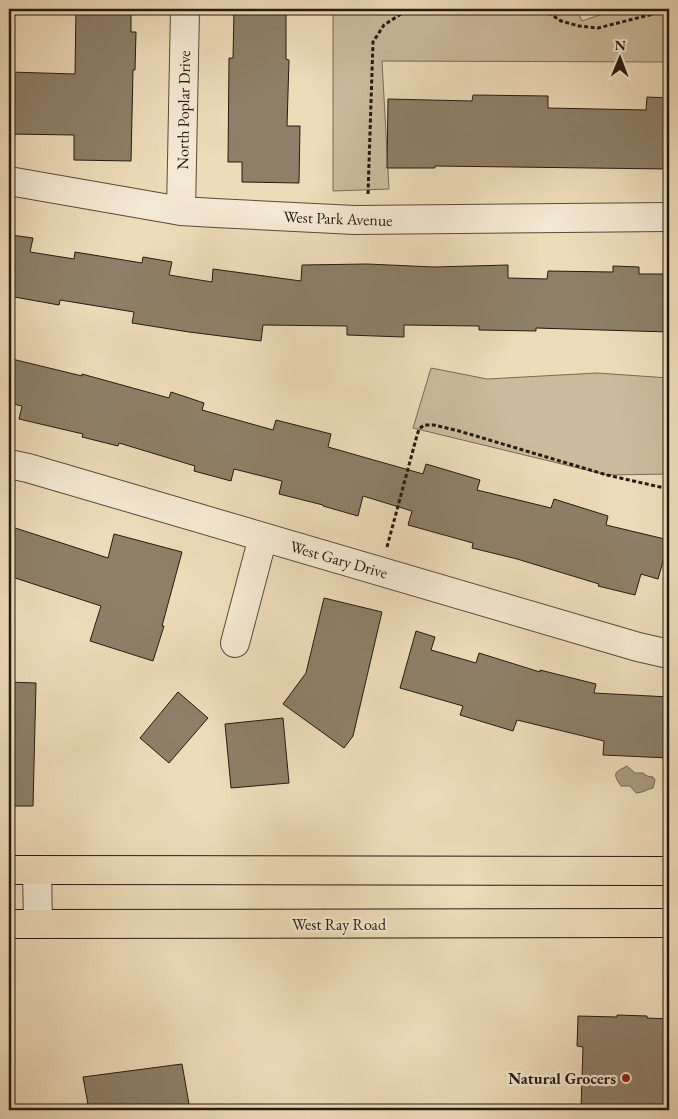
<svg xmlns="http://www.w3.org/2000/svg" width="678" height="1119" viewBox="0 0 678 1119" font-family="'EB Garamond',serif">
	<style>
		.green { fill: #cbba9c; stroke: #786a56 }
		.water { fill: #a99a80; stroke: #746753 }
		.building { fill: #8d7f68; stroke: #251b10 }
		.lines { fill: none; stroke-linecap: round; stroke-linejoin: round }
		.minor-casing { stroke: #574b3a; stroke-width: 30 }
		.major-casing { stroke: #251b10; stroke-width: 30 }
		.path { stroke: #251b10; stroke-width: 3; stroke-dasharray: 4 2.5; stroke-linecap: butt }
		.minor { stroke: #f3e8d2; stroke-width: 28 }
		.major { stroke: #eddbb9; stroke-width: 28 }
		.poi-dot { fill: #8f2418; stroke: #f3e8d2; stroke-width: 2 }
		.labels { text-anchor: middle; stroke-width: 4.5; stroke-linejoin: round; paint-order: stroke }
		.street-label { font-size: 16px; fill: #251b10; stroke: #f3e8d2 }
		.poi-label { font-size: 16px; font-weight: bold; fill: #251b10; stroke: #f3e8d2; text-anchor: end }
	</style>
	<rect width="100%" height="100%" fill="#eddbb9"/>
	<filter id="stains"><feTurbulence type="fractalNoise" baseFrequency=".004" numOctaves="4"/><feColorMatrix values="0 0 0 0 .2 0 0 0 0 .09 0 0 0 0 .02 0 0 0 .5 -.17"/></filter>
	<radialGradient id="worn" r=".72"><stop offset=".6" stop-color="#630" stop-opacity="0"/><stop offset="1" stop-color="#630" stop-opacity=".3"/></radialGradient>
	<!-- green -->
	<path class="green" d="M333,9h243l6,12 35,-12h52v53l-287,-1 7,128 -56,2z
		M431,368l56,11 110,-6 72,5v96l-62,1 -194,-47z"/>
	<!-- water -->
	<path class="water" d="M627,766l8,7h8l4,3 6,1 2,3 -2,8c-6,1 -10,5 -17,5l-6,-7h-9c-10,-14 -5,-14 6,-20z"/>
	<!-- building -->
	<path class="building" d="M76,9h55v23h5l-1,38h-2l-2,91 -57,-1v-25l-65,-1v-62l66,2z
		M234,9h52v50l3,1 -2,66h13l-1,57 -57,-1v-20h-14l1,-104h4z
		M473,95l75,1v12l98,2 1,-13 22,1v71l-234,-3v2h-48l1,-69 84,2z
		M11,235l22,3 -3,14 44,7 1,-7 67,11 1,-6 29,5 -3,13 43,7 1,-13 88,12 1,-16 65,-1 67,3 74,-2v13l39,1 1,-8 65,1v-6l26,1v7h30v58l-133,-4v3l-57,-1v-4l-75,-1v12l-57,-2v-9l-84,-1 -2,16 -72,-9 -57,-9 2,-11 -74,-12 -1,5 -50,-9v-50z
		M12,359l70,17v-2l87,24 2,-6 33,11 -2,7 71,20 3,-10 55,14 -3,13 95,27 3,-10 54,16 -3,10 74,18 3,-9 54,17 -2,9 63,15 -11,39 -17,-5 -6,21 -37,-9 1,-2 -82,-25 -45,-11 1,-5 -65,-18 4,-14 -49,-15 -5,20 -35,-10v-1l-44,-11 3,-13 -48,-12 -3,12 -37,-10 1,-5 -76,-23 -1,3 -36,-9 1,-3 -64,-15 3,-13 -13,-3v-32z
		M9,526l99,32 6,-24 68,18 -20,74h2l-11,35 -63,-20 11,-35 -92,-30z
		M324,598l58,14 -29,124 -9,12 -61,-44 23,-31z
		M416,631l19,6 -4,13 45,13 3,-10 61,19v-2l56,14 -2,9 75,4v61l-66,-3 1,-14 -87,-21 -4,11 -53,-16 3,-9 -63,-18z
		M9,682l27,1 -3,123h-24z
		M178,692l30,26 -39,45 -29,-25z
		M283,718l6,65 -58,5 -6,-64z
		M617,1015l30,1v2l22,1v91h-88l2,-63 -6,-1 1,-30 39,1z
		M182,1064l8,46h-101l-6,-33z"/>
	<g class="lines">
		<!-- minor casing -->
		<g class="minor-casing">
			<path id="minor" d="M9,181l172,30 34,2 140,7 314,-3
				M181,211l4,-202
				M9,464l19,4 610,179 31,7
				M235,643l28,-106
				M37,870l1,54"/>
		</g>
		<!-- major casing -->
		<g class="major-casing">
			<path id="major" d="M9,870l660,1
				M9,924l660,-1"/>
		</g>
		<!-- path -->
		<path class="path" d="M543,9l18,12 18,5 19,2 71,-18
			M368,194l5,-152 11,-17 20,-13 9,-3
			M387,547l29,-108 3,-10 5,-4h10l25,6 148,44 62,14"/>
		<!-- minor -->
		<use href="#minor" class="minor"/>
		<!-- major -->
		<use href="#major" class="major"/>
	</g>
	<!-- markers -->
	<circle class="poi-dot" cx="626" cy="1078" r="5"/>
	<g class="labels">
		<!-- street labels -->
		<g class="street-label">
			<text transform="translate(183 110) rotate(-89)" y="6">North Poplar Drive</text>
			<text transform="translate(338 218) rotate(2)" y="6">West Park Avenue</text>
			<text transform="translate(339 559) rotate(16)" y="6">West Gary Drive</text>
			<text x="339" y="930">West Ray Road</text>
		</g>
		<!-- poi labels -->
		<g class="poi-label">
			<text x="616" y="1084">Natural Grocers</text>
		</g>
	</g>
	<!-- margin -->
	<rect width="678" height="1119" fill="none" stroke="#eddbb9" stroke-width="30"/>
	<rect x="10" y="10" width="658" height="1099" fill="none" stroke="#251b10" stroke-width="2.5"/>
	<rect x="15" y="15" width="648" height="1089" fill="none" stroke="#251b10"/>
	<!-- north arrow -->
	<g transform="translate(620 58) rotate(1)" stroke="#f3e8d2" stroke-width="4" paint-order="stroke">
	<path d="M0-4L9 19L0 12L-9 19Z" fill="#251b10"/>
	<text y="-8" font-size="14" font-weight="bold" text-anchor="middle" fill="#251b10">N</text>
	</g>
	<rect width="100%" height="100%" filter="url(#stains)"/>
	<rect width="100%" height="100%" fill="url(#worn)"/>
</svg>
